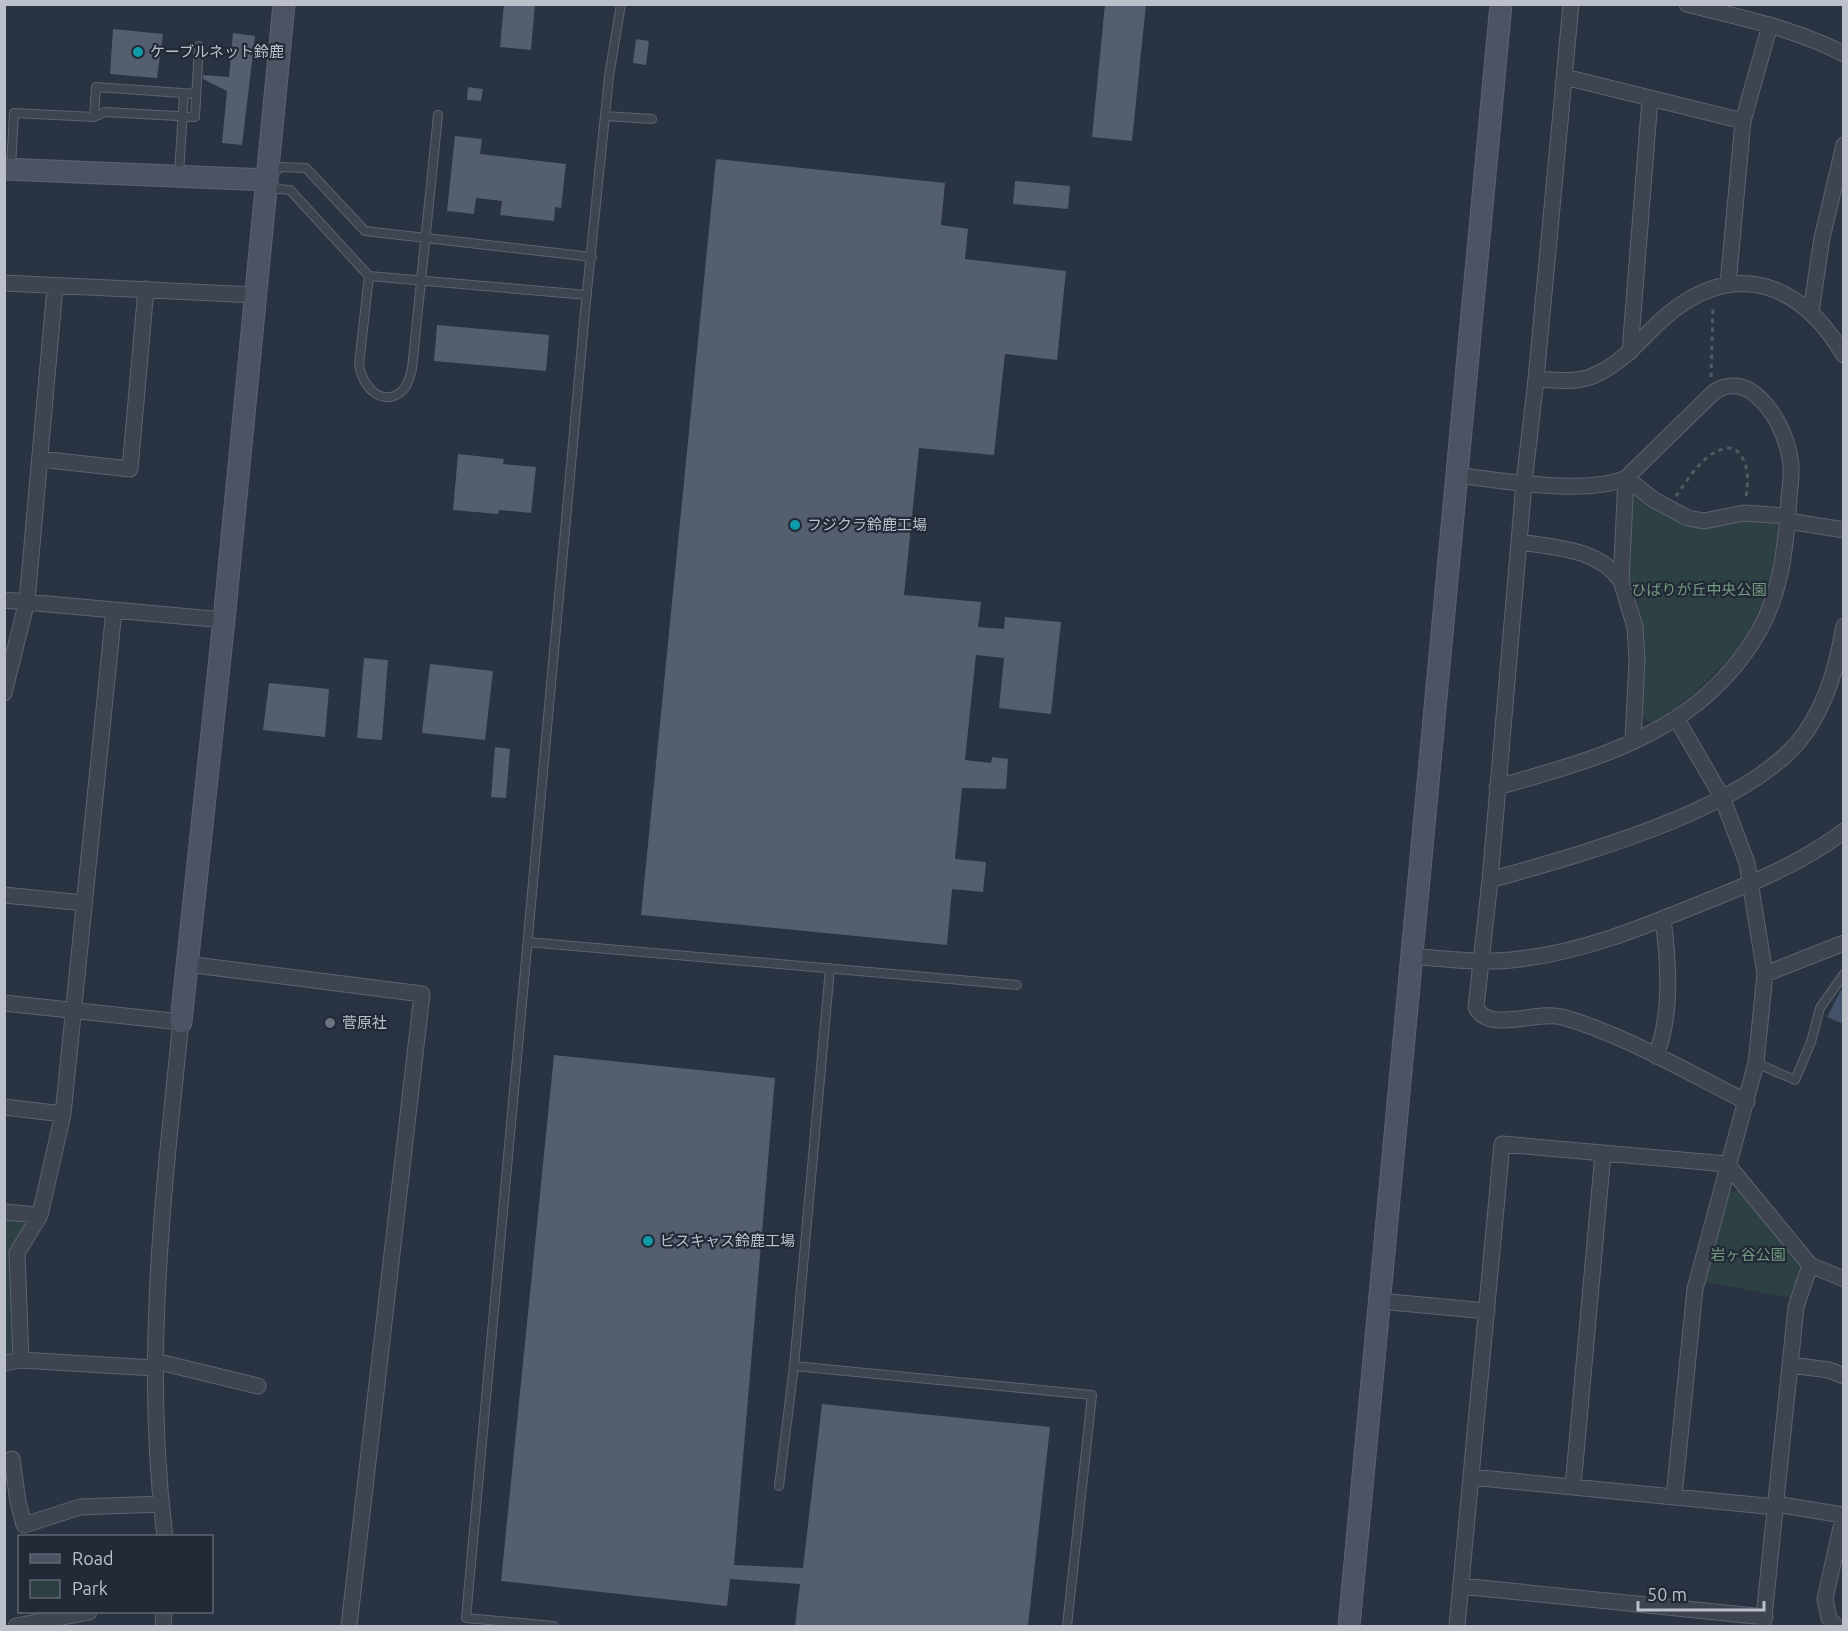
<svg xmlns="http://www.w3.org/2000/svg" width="1848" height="1631" viewBox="0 0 1848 1631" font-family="Ubuntu,'Noto Sans JP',sans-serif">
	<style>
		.green { fill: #2d4043 }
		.water { fill: #43516a }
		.building { fill: #555e6e }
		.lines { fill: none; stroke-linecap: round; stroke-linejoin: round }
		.lane-casing { stroke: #5c636e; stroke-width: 10 }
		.street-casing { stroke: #5c636e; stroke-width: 17 }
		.secondary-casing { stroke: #5c636e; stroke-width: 23 }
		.path { stroke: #4c5d61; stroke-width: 3; stroke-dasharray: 4.5 4.5; stroke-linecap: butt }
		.lane { stroke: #3e4551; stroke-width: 8 }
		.street { stroke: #3e4551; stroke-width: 15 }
		.secondary { stroke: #4c5464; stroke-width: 21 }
		.culture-dot { fill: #0f9aa8; stroke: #222a37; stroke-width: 2 }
		.worship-dot { fill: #6b7280; stroke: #222a37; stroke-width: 2 }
		.labels { text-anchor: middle; stroke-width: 4.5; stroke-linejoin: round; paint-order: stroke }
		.poi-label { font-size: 15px; fill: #bbc0cb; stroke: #222a37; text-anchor: start }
		.park-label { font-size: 15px; fill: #749a7f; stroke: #222a37 }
	</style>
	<rect width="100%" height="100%" fill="#2a3341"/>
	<!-- green -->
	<path class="green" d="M1638,494l48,31 64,-7 25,4c5,12 1,23 -1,36 -10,74 -61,128 -122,165l-9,-5v-88l-6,-32 -11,-25 5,-76z
		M1740,1190l57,72 3,8 -8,28 -88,-16 23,-89z
		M5,1218l16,1 5,8 -11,119 -5,8 -5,1z"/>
	<!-- water -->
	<path class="water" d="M1843,986v38l-16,-7z"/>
	<!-- building -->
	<path class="building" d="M504,4h31l-4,46 -31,-3z
		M1105,4h41l-14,137 -40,-4z
		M113,29l50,5 -6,44 -47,-4z
		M233,33l22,3 -13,109 -20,-2 5,-52 -24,-12v-4l26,2z
		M636,39l13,2 -3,24 -13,-2z
		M468,87l15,2 -2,12 -14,-1z
		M455,136l27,3 -2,15 86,10 -5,44 -6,-1 -1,14 -54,-6 2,-14 -26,-3 -2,16 -27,-3z
		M716,159l229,24 -4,42 27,4 -3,30 101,12 -9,89 -52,-6 -11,101 -75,-7 -15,147 77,7 -3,25 26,2 1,-12 56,5 -10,92 -52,-6 5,-50 -28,-3 -11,105 26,3 1,-6 16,2 -2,30 -44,-1 -7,71 31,3 -3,30 -31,-3 -5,56 -306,-30z
		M1015,181l55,5 -2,23 -55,-5z
		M437,325l112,10 -3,36 -112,-10z
		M458,454l46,5 -1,5 33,3 -5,46 -32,-3 -1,4 -45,-4z
		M364,658l24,2 -6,80 -25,-2z
		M430,664l63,7 -8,69 -63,-7z
		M269,683l60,6 -4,48 -62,-7z
		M495,747l15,2 -4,49 -15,-1z
		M554,1055l221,23 -41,487 69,3 19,-164 228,23 -22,199h-233l5,-42 -70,-5 -3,27 -226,-25z"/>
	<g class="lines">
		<!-- lane casing -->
		<g class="lane-casing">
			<path id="lane" d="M605,116l47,3
				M94,117l2,-30 100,7
				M11,167l3,-54 80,4 11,-5 90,5 4,-71
				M179,174l5,-80
				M273,174l7,-7 26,1 59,63 227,26
				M270,182l8,7 12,1 79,86 218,19
				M369,276l-10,88c2,20 22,45 43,27 6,-5 8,-15 10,-22l26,-254
				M528,942l489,43
				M1756,1063l39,17 16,-38 9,-34 24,-34
				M794,1366l298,29 -25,231
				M779,1486l15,-120 36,-398
				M554,1626l-88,-8 119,-1307 24,-235 12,-72"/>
		</g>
		<!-- street casing -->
		<g class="street-casing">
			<path id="street" d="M1571,4l-35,375 -12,104 -34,397 -14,127c12,27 60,3 86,10 59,16 129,57 185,85
				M1687,4c53,14 108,24 157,50
				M1565,77l178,44
				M4,283l251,12
				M1728,284l15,-163 27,-96
				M1811,312l11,-74 22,-93
				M1630,352l20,-253
				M1536,379c22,1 43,5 63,-6 27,-13 44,-37 66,-56 70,-60 136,-34 179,38
				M40,459l90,10 16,-180
				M1455,475c47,5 128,21 171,3l88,-86c14,-9 29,-8 42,3 18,15 30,40 34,63 3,13 0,27 -1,40 -3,46 -7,92 -30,133 -13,23 -31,45 -51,63 -57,51 -138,73 -211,93
				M1626,478l-5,103 14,46 2,33 -4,80
				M1626,478l28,22 34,18 16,3 40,-8 44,3
				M1788,521l56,9
				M1520,542c36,6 78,6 101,39
				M4,600l220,20
				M4,693l23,-92 28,-314
				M1676,718l46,79 25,66 18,111
				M1490,880c88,-25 263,-71 316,-148 22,-33 31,-67 38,-106
				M4,895l80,8
				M1410,956c36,3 73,8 109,3 64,-7 124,-32 183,-56 50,-20 99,-39 142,-72
				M187,964l235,30 -73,632
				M4,1003l177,19c-18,172 -38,343 -16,514
				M1656,1056c16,-42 13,-92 7,-137
				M4,1107l59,7
				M4,1212l36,3
				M1379,1301l108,10
				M21,1360l-4,-107 23,-38 23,-101 51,-504
				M155,1361l103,25
				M4,1363l17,-3 133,8
				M1791,1365l38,5 15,6
				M4,1462l8,-3 6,43 6,23 56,-18 81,-3
				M1471,1477l305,30
				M1573,1487l30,-334
				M1674,1496l21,-207 61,-226 9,-89 79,-31
				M1776,1504l67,11
				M1461,1586l304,31
				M16,1626l73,-14
				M163,1626l1,-14
				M1457,1626l45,-482 225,20 83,101 34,14
				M1763,1626l33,-319 14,-42
				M1836,1626l-7,-8 -4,-19 19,-85"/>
		</g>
		<!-- secondary casing -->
		<g class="secondary-casing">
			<path id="secondary" d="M4,169l263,11
				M181,1022l43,-402 60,-616
				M1349,1626l152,-1622"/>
		</g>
		<!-- path -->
		<path class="path" d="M1711,377l2,-71
			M1676,496c14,-19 30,-49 57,-48 16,10 16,32 13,49"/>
		<!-- lane -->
		<use href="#lane" class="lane"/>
		<!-- street -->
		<use href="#street" class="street"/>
		<!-- secondary -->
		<use href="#secondary" class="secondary"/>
	</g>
	<!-- markers -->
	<g class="culture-dot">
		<circle cx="138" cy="52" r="6"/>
		<circle cx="795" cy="525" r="6"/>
		<circle cx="648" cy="1241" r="6"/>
	</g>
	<circle class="worship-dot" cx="330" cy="1023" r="6"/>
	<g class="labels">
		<!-- poi labels -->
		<g class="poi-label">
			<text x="150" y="57">ケーブルネット鈴鹿</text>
			<text x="807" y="530">フジクラ鈴鹿工場</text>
			<text x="342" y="1028">菅原社</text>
			<text x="660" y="1246">ビスキャス鈴鹿工場</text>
		</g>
		<!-- park labels -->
		<g class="park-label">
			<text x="1699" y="595">ひばりが丘中央公園</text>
			<text x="1748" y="1260">岩ヶ谷公園</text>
		</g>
	</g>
	<!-- border -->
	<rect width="1848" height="1631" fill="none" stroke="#bbc0cb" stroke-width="12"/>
	<!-- legend -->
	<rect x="18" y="1535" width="195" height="78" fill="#222a37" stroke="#5f6672" stroke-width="1.5"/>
	<rect x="30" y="1554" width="30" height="9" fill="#4c5464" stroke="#5f6672" stroke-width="1.5"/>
	<text x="72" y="1565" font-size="18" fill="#bbc0cb">Road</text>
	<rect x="30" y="1580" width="30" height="18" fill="#2d4043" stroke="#5f6672" stroke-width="1.5"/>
	<text x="72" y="1595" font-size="18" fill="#bbc0cb">Park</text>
	<!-- scale -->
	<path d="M1638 1601v9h126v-9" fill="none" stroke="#bbc0cb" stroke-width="3"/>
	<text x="1647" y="1601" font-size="18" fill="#bbc0cb" stroke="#222a37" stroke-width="4.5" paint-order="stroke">50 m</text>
</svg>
